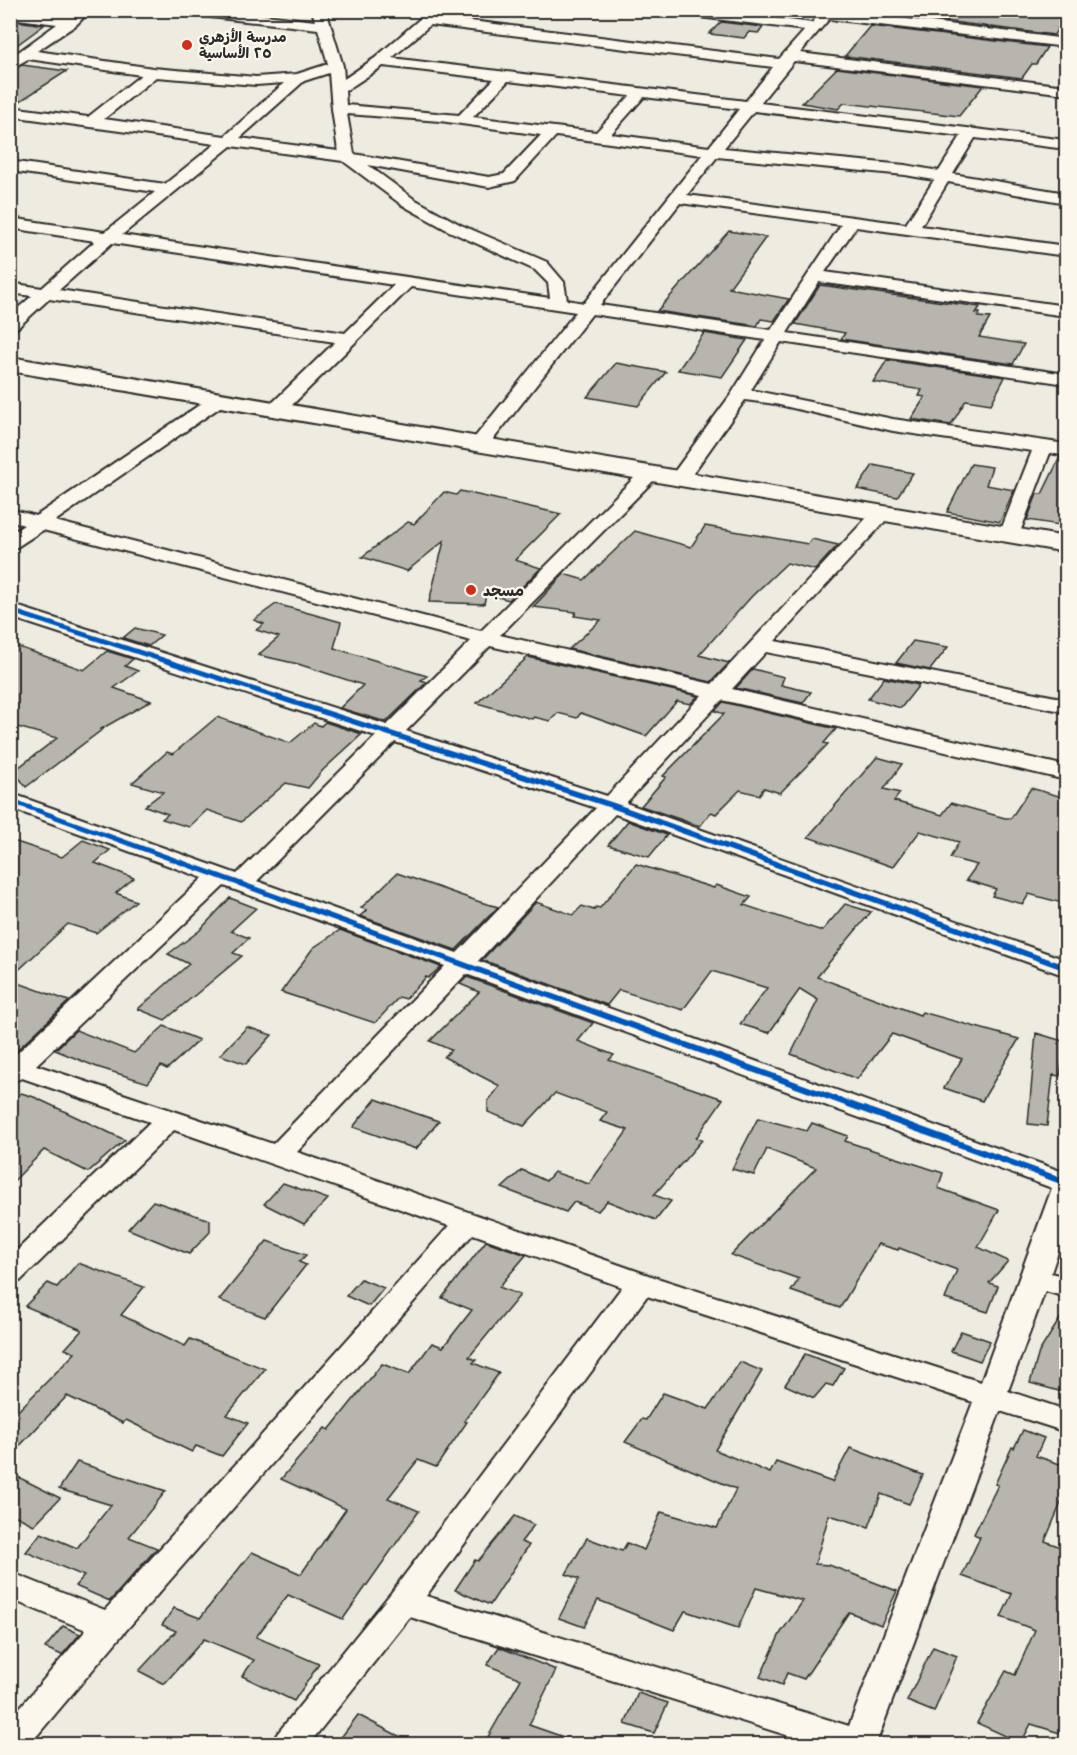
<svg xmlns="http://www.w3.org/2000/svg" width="1077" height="1755" viewBox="0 0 1077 1755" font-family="'Shantell Sans','Playpen Sans Arabic',sans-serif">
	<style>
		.building { fill: #b8b5ae; stroke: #2b2b2b; stroke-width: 1.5 }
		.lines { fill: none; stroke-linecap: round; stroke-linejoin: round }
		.minor-casing { stroke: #2b2b2b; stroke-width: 4 }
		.tertiary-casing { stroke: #2b2b2b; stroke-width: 4 }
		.minor { fill: #fbf7ec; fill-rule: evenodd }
		.tertiary { fill: #fbf7ec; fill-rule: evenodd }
		.cycleway-casing { stroke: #fbf7ec; stroke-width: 4 }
		.cycleway { fill: #0057b8; fill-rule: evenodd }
		.poi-dot { fill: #c8321e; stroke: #fbf7ec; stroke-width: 2 }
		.labels { text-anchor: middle; stroke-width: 4.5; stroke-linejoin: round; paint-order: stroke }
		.far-poi-label { font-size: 14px; font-weight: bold; fill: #2b2b2b; stroke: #fbf7ec; text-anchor: start }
		.poi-label { font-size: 16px; font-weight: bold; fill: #2b2b2b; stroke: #fbf7ec; text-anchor: start }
	</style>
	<rect width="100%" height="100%" fill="#eeebe0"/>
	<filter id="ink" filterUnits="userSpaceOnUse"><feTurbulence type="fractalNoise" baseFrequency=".0167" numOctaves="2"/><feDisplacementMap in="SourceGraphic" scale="12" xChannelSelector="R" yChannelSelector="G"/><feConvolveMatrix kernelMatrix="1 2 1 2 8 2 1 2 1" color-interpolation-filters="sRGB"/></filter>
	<g filter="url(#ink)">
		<!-- building -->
		<path class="building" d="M883,10h89l38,5 2,-5h54v3l-12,22 -173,-22z
			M10,20l34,5 -34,25z
			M721,22l42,5 -4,6 -10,-1 -5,6 -35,-4z
			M870,26l177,21 -11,17h-4l-10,14 -177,-22z
			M22,65l45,6 -53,34h-4v-34z
			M837,68l146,18 -24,30 -115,-13 -6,6 -36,-6z
			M729,231l37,6 -37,51 60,11 -15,22 -13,-2 -4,7 -100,-15z
			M820,285l160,22 -4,6h4l-2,4 12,1 -11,19 45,7 -11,20 -172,-25 4,-6 -50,-9z
			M704,333l43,7 -25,37 -44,-7z
			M887,360l118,17 -14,27 -25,-4 -15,25 -40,-6 14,-22 -6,-1 3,-6 -49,-8z
			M616,363l50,9 -28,34 -51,-9z
			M1060,457l6,1v68l-39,-6 10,-26h5z
			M971,464l21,3 -6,18 28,5 -14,32 -53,-10z
			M873,465l40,8 -16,24 -40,-8z
			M460,491l101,23 -46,46 26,8 -32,32 -23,-6 -2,10 -55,-2 15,-61 -37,30 -45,-14 46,-35 6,2 30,-32 12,3z
			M705,526l103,18 4,-5 26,6 -23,25 -28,-7 -35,33 -53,59 30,8 -18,19 -142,-33 32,-29 -27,-4 2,-4 -43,-5 31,-33 20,6 51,-49 56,16z
			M276,604l65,18 -7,26 93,28 -6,4 6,2 -41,40 -46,-14 23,-23 -65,-21 -40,-9 21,-18 -23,-7 8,-6 -10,-4z
			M135,628l27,7 -13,11 -26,-8z
			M913,641l35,6 -18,23 -34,-7z
			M10,644l74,26 23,-19 26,8 -8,7 13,5 -24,17 37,13 -50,28h2l-77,58 -12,-16 43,-33 -47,-13z
			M528,657l170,39 -8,8 -13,-3 -31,35 -65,-23 -4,5 -19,-5 -8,8 -16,-4 -2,2 -55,-16z
			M753,669l31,8 -3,8 30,7 -8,11 -67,-15z
			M884,678l35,7 -18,23 -33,-9z
			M723,702l113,27 -12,14 4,1 -48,49 -16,-5 -5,7 -19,-5 -24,24 -5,-2 -11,14 -59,-20 25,-29 -3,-1 61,-62 -9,-3z
			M217,717l73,26 24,-20 7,3 4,-4 37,12 -39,36 -15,18 -22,-5 -45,39 -34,-12 -18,17 -27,-8 6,-5 -23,-8 18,-14 -31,-9 35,-31 6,2z
			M877,757l25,7 -18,25 16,4 -6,8 48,14 9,-12 54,15h6l20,-30 35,10v106l-37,-10 -6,10 -31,-8 4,-7 -30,-9 11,-15 -27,-7 9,-16 -39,-11 -27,36 -85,-30z
			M628,821l39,14 -18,22 -41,-12z
			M10,840l52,17 21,-17 27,10 -15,13 39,15 -18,15 20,8 -40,32 -28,-9 -58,54z
			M636,864l78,24 2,-3 35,12 -7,8 78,26 23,-27 26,8 -54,65 103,38 2,-3 97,27 -37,62 -38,-13 18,-29 -70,-25 -35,45 -66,-25 27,-54 -18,-11 -31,44 -29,-9 27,-36 -55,-17 -29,39 -64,-20 -12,15 -125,-45 54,-58 37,13 9,-9 12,4 2,-3 4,1z
			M397,873l83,29 18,5 -42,43 -96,-34 7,-6 -6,-2z
			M230,898l26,10 -25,23 18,7 -16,15 9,3 -77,64 -27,-11 51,-45 -21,-10 31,-23z
			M340,930l101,37 -13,11 -2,-1 -20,22 -7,-2 -24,26 -94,-31 32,-44z
			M467,977l126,46 -15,18 36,14 -5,5 114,39 -27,39 6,2 -48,55 17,6 -15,19 -49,-19 -9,10 -24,-9 -8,10 -64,-24 20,-18 24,11 8,-9 35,12 39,-54 -28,-9 7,-9 -52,-19 -31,33 -36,-14v-11l12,-15 -56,-29 7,-7 -21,-9 49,-49 -19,-8z
			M10,980l59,21 -57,54h-2z
			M164,1026l35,14 -32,29 -6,-3 -13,17 -51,-16 -42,-17 21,-20 58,23z
			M247,1027l25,8 -26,29 -26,-9z
			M1036,1033l30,9 -6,34 -7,-1 -6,51 -19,-2z
			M21,1093l13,4 91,43 -37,32 -44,-22 -34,35v-82z
			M376,1099l36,13 27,9 -23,28 -63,-22z
			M758,1118l49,13 5,-8 36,13 -3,5 98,32 -5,15 61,22 -21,37 30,14 -19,22 9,3 -10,26 -43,-13 12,-29 -58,-22 -1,2 -20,-6 -38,64 -49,-17 8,-12 -68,-24 85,-87 -49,-19 -13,26 -22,-6z
			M283,1183l45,16 -24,25 -40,-20z
			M153,1201l57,19v12l-21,22 -61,-25z
			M267,1241l39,14 -7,7 7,3 -41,52 -46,-17z
			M486,1241l40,14 -27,32 21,8 -51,62 7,3 -3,3 26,10 -35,48 3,1 -31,45 -18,-7 -30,38 31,13 -76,108 -55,-24 -32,42 63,27 -25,37 -52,-25 12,-16 -50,-21 -40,45 -25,-13 37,-40 -14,-6 12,-17 26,10 52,-66 49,22 45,-65 -65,-30 44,-51 4,2 53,-66 27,10 23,-31 11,4 29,-37 -30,-12z
			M78,1263l66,24 -23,28 64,31 5,-7 75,30 -38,46 21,8 -26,33 -26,-10 -4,6 -66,-32 -3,3 -56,-27 -57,60v-37l65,-66 -10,-4 17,-19 -57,-24 23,-23 9,4z
			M361,1279l23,9 -15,18 -23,-10z
			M1066,1309v84l-36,-10 9,-31z
			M961,1331l29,10 -10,20 -29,-10z
			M805,1354l39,14 -11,18 -7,-2 -12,14 -29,-13z
			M740,1362l22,9 -47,79 55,23 6,-11 56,20 18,-34 73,27 -14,29 -28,-10 -12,33 -40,-12 -14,49 14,1 68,26 -16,34 -32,-13 -45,67 -17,-6 -5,12 -22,-8 20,-43 23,-33 -47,-13 -18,40 -53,-17 -11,19 -76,-30 -14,27 -25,-9 20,-39 -13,-5 21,-36 35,13 5,-8 17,7 17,-38 56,16 19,-39 -111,-47 17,-23 4,1 17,-27 45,16z
			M1023,1430l21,8 -8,18 30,10v25l-21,50 21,8v186l-35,-11 -10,19 -44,-20 29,-52 9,4 20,-45 -34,-13 11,-23 -50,-18 18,-39 -6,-3 24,-49 -3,-1 17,-37 2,1z
			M77,1462l89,29 -37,46 28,11 -47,53 -35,-15 9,-10 -58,-24 15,-19 36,15 34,-43 -52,-16z
			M10,1473l50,25 -26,27 -24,-12z
			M515,1516l19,9 -13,17 8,3 -39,60 -35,-15 20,-30 3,1z
			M63,1626l17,8 -18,21 -17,-7z
			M499,1647l57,23 -27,55 46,16 -1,3h-90l37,-65 -34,-14z
			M933,1647l24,9 -23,56 -27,-11z
			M638,1693l30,10 -14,30 -29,-9z
			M358,1715l56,29h-78z"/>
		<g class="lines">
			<!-- minor casing -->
			<g class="minor-casing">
				<path id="minor" d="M10,10l56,7 10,-7h15l-15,15 -39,26 116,17 103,9 41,-3 31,-10 -10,-35 -135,-15 -6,-4h47l91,11 -3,-11h14l17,56 1,13 31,-21 55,-48h15l-6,7 340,42 26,-29 -131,-16 -6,-4h44l100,13 10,-13h14l230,29v8l-237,-28 -29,34 266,33v8l-272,-33 -34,42 306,37v9l-91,-11 -22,36 113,19v10l-118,-21 -27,44 145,20v10l-210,-29 -31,45 241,34v10l-247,-34 -32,51 279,41v10l-285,-42 -30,48 142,29 173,25v12l-16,-3 -31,82 -3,4h-14l-3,-4 33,-84 -139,-20 -118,-27 -30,-4 -59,83h-14l-3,-4 63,-86 33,-53 -173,-26 -107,136h-14l-2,-4 2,-4 105,-130 -165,-25 -129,128h-14l-2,-4 2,-4 67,-65 -286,-43 -33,30 -6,1v-15l22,-19 -22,-3v-10l32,5 53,-47 -85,-13v-10l95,14 50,-40 -145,-21v-10l155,23 50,-40 -205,-28v-9l78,10 53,-42 -113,-16 -18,10v-11l47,-34 -47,-6zM430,25l343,42 -27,34 -354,-43zM383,66l111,13 -35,36 -113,-10 -1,-14zM329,73l3,36 6,42 -98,-13 64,-57zM156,77l100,8 28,-2 -59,53 -121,-17zM508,81l122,15 -34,36 -123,-15zM644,97l95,12 -30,38 -98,-13zM754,111l207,25 -22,35 -34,-6 -181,-17zM347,114l93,7 101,14 -37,39 -15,3 -135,-23zM556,136l146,19 -118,148 -17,-3 -3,-18 -17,-20 -86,-37 -47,-26 -46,-34 121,22 26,-6zM231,146l112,15 59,44 47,26 86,39 13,13 2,15 -428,-63zM717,157l188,18 29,5 -28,44 -219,-29zM680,203l161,22 -70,105 -171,-25zM112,243l282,42 -49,48 -286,-43z
					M217,396l6,1 3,4 -3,4 -168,116 426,110 160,-160h14l3,4 -3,4 -155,156 212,49 162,-174h14l3,4 -3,4 -113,123 291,58v13l-300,-60 -34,37 334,77v14l-344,-80 -96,103 440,157v16l-451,-162 -137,147 588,212v54l-15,46 15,4v20l-21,-6 -37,100 58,19v22l-66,-21 -124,333h-61l-405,-127 -101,127h-37l5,-10 114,-141 231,-306 -149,-53 -351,401 -92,109h-20v-25l76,-89 -76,-31v-27l95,38 344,-384 -275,-96 -154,151 -10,3v-27l140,-135 -128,-44 -12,5v-26h3l190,-179 -193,-70v-15l227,81 139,-138 -366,-119v-13l377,121 84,-84 -428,-111 -26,17 -7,2v-15l14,-9 -14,-4v-12l26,7 175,-119zM490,646l212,49 -95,101 -201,-65zM395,742l201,66 -139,145 -200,-72zM224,886l221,80 -172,178 -237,-79zM466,974l586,214 -71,194 -330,-106 -354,-124zM647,1296l326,106 -124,324 -423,-130z"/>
			</g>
			<!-- tertiary casing -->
			<g class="tertiary-casing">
				<path id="tertiary" d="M10,357l1056,180v15l-1056,-181z"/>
			</g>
			<!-- minor -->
			<use href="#minor" class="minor"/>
			<!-- tertiary -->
			<use href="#tertiary" class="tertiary"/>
			<!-- cycleway casing -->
			<g class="cycleway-casing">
				<path id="cycleway" d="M10,608l604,195 452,162v6l-458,-164 -598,-194z
					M10,798l1056,381v7l-1056,-383z"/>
			</g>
			<!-- cycleway -->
			<use href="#cycleway" class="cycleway"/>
		</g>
	</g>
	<!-- markers -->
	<g class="poi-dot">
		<circle cx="187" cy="45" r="6"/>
		<circle cx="471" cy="590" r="6"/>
	</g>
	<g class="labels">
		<!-- far-poi labels -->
		<g class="far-poi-label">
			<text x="199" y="42">مدرسة الأزهري<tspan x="199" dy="16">٢٥ الأساسية</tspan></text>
		</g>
		<!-- poi labels -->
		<g class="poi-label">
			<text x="483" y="596">مسجد</text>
		</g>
	</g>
	<!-- margin -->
	<rect width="1077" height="1755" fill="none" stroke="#fbf7ec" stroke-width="36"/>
	<rect x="18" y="18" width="1041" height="1719" fill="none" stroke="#2b2b2b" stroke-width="2" filter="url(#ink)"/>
</svg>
